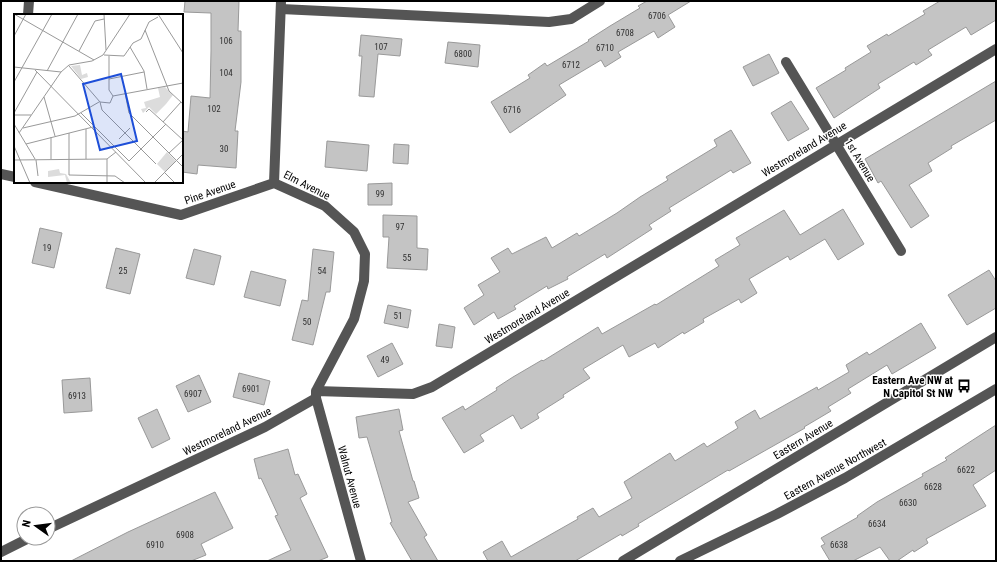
<svg xmlns="http://www.w3.org/2000/svg" width="997" height="562" viewBox="0 0 997 562" font-family="'Roboto Condensed',sans-serif">
	<style>
		.building { fill: #c4c4c4; stroke: #999 }
		.lines { fill: none; stroke-linecap: round; stroke-linejoin: round }
		.minor { stroke: #555; stroke-width: 10 }
		.labels { text-anchor: middle; stroke-width: 3; stroke-linejoin: round; paint-order: stroke }
		.number-label { font-size: 9px; fill: #313131 }
		.street-label { font-size: 11px; fill: #000; stroke: #fff }
		.poi-label { font-size: 11px; font-weight: bold; fill: #000; stroke: #fff; text-anchor: end }
		.inset-road { fill: none; stroke: #999; stroke-width: 1 }
		.view { fill: #1d4ed8; fill-opacity: 0.15; stroke: #1d4ed8; stroke-width: 2 }
		.inset-edge { fill: none; stroke: #000; stroke-width: 2 }
	</style>
	<rect width="100%" height="100%" fill="#fff"/>
	<!-- building -->
	<path class="building" d="M185,1h54l-1,30h3v51l-6,49h3l-2,37 -38,-3 -1,9 -15,-2v-41l6,1 3,-36 19,2 1,-47v-38l-27,-1z
		M647,1h44l-23,14 7,12 -17,11 -4,-7 -36,21 3,5 -16,10 -4,-7 -42,25 7,10 -56,38 -19,-31 39,-24 -2,-3 17,-12 2,3 42,-25 -1,-1 22,-14 30,-18 -2,-2z
		M940,1h56v19l-25,15 -5,-8 -38,23 4,5 -16,10 -2,-3 -36,22 2,4 -46,30 -18,-30 30,-18 -1,-2 26,-16 -4,-6 20,-12 1,2 37,-22 -2,-3z
		M361,35l41,4 -2,17 -22,-2 -4,43 -15,-1 3,-40h-3z
		M448,42l32,3 -2,22 -33,-4z
		M769,54l10,19 -26,13 -10,-19z
		M996,81v39l-45,26 1,2 -24,15 4,8 -23,14 20,31 -18,12 -30,-47 -3,2 -13,-24z
		M791,101l18,28 -21,12 -17,-28z
		M731,130l20,33 -18,10 -2,-3 -62,38 2,3 -22,14 3,4 -45,29 -2,-4 -38,23 1,2 -20,10 -1,-3 -33,20 2,3 -18,10 -4,-7 -20,13 -10,-17 20,-13 -6,-10 22,-13 -9,-14 17,-10 4,6 34,-17 6,11 25,-15 2,3 38,-23 23,-16 28,-17 -2,-3 51,-31 -3,-6z
		M327,141l42,4 -2,26 -42,-4z
		M394,144l15,1 -1,19 -15,-1z
		M392,183v22h-24v-21z
		M843,209l21,35 -26,16 -13,-21 -35,21 -2,-4 -39,23 8,14 -16,10 -2,-4 -36,20 1,3 -20,12 -1,-2 -25,16 -3,-5 -26,14 -6,-12 -40,24 7,9 -27,17 1,2 -27,17 2,4 -18,11 -8,-14 -33,20 4,6 -20,12 -22,-35 21,-12 2,4 32,-20 -1,-2 17,-11 29,-17 1,1 55,-34 4,7 53,-30 1,1 63,-39 -4,-6 25,-15 -4,-7 48,-28 16,25z
		M383,215l34,1v32l11,1 -1,21 -40,-2 2,-31h-6z
		M40,228l22,5 -8,35 -22,-5z
		M116,248l24,6 -10,40 -24,-6z
		M194,249l27,7 -7,29 -28,-7z
		M313,249l21,3 -4,40h-4l-13,53 -21,-5 10,-40 6,1z
		M989,270l7,11v27l-29,17 -19,-30z
		M251,271l35,9 -6,26 -36,-9z
		M388,305l23,5 -3,18 -24,-5z
		M921,323l15,25 -44,26 -5,-9 -39,24 3,4 -23,14 3,4 -27,16 1,1 -76,43 -1,-1 -90,54 1,2 -17,10 -1,-2 -46,27h-87l-5,-9 19,-11 9,16 67,-38 -1,-2 16,-9 6,9 33,-19 -8,-16 46,-29 5,8 29,-18 3,4 31,-19 -3,-6 20,-12 5,9 57,-32 1,3 31,-18 -3,-7 21,-13 2,3z
		M439,324l16,3 -3,21 -16,-2z
		M392,343l11,21 -25,13 -11,-21z
		M239,373l31,8 -6,24 -31,-8z
		M199,375l12,27 -23,10 -12,-26z
		M90,378l2,33 -28,2 -2,-33z
		M157,409l13,30 -18,9 -14,-30z
		M399,409l4,21 -4,1 14,50h1l5,17 -11,4 19,33 -3,2 14,24h-26l-22,-38 2,-1 -25,-85 -8,1 -3,-21z
		M996,425v45l-23,15 13,21 -60,33 2,4 -14,9 -1,-2 -16,11h-7l-10,-14 -27,14h-23l-9,-15 4,-2 -4,-6 37,-21 -1,-1 20,-14 46,-26 -1,-2 25,-14 -2,-2z
		M288,449l7,26 3,-1 9,20 -7,4 28,59 -10,4h-51l24,-11 -16,-34 3,-1 -17,-37 -2,1 -5,-20z
		M215,492l18,36 -32,16 5,11 -15,6h-120l57,-29z"/>
	<g class="lines">
		<!-- minor -->
		<path class="minor" d="M281,9l268,13 22,-3 29,-18
			M28,15l1,-14
			M786,62l115,189
			M1,174l14,3
			M35,182l146,33 93,-32
			M274,183l7,-182
			M316,391l97,3 19,-7 564,-338
			M316,398l45,163
			M48,529l217,-102 51,-29v-7l38,-72 10,-38 1,-27 -11,-22 -29,-26 -51,-23
			M1,552l28,-14
			M623,561l373,-224
			M680,561l97,-47 68,-36 151,-89"/>
	</g>
	<!-- icons -->
	<defs>
		<g id="bus-bare" transform="scale(1.08)"><path d="M-5-6H5V4H4V6H2V4H-2V6H-4V4H-5ZM-3.5-4V0h7V-4ZM-3.5 1.2v1.5H-2V1.2ZM2 1.2v1.5H3.5V1.2Z" fill="#000" stroke="#fff" stroke-width="2.5" paint-order="stroke"/></g>
	</defs>
	<g fill-rule="evenodd">
		<use href="#bus-bare" x="964" y="386"/>
	</g>
	<g class="labels">
		<!-- number labels -->
		<g class="number-label">
			<text x="657" y="19">6706</text>
			<text x="625" y="36">6708</text>
			<text x="226" y="44">106</text>
			<text x="381" y="50">107</text>
			<text x="605" y="51">6710</text>
			<text x="463" y="57">6800</text>
			<text x="571" y="68">6712</text>
			<text x="226" y="76">104</text>
			<text x="214" y="112">102</text>
			<text x="512" y="113">6716</text>
			<text x="224" y="152">30</text>
			<text x="380" y="197">99</text>
			<text x="400" y="230">97</text>
			<text x="47" y="251">19</text>
			<text x="407" y="261">55</text>
			<text x="123" y="274">25</text>
			<text x="322" y="274">54</text>
			<text x="398" y="319">51</text>
			<text x="307" y="325">50</text>
			<text x="385" y="363">49</text>
			<text x="251" y="392">6901</text>
			<text x="193" y="397">6907</text>
			<text x="77" y="399">6913</text>
			<text x="966" y="473">6622</text>
			<text x="933" y="490">6628</text>
			<text x="908" y="506">6630</text>
			<text x="877" y="527">6634</text>
			<text x="185" y="538">6908</text>
			<text x="155" y="548">6910</text>
			<text x="839" y="548">6638</text>
		</g>
		<!-- street labels -->
		<g class="street-label">
			<text transform="translate(804 149) rotate(-31)" y="4">Westmoreland Avenue</text>
			<text transform="translate(860 160) rotate(59)" y="4">1st Avenue</text>
			<text transform="translate(307 185) rotate(27)" y="4">Elm Avenue</text>
			<text transform="translate(210 192) rotate(-19)" y="4">Pine Avenue</text>
			<text transform="translate(527 316) rotate(-31)" y="4">Westmoreland Avenue</text>
			<text transform="translate(227 431) rotate(-26)" y="4">Westmoreland Avenue</text>
			<text transform="translate(803 439) rotate(-31)" y="4">Eastern Avenue</text>
			<text transform="translate(835 469) rotate(-29)" y="4">Eastern Avenue Northwest</text>
			<text transform="translate(350 477) rotate(75)" y="4">Walnut Avenue</text>
		</g>
		<!-- poi labels -->
		<g class="poi-label">
			<text x="953" y="384">Eastern Ave NW at<tspan x="953" dy="13">N Capitol St NW</tspan></text>
		</g>
	</g>
	<!-- overview -->
	<g transform="translate(14 14)">
		<rect width="169" height="169" fill="#fff"/>
		<path d="M45,155l1,4 6,1 5,9h-4l-2,-8 -17,2v-6z" fill="#dcdcdc"/>
		<path d="M66,51l2,10 5,-2 1,4 -7,2 -10,-13zM151,73l8,8 -7,9 -10,10 -7,-7 -6,6 -2,-4 5,-1 -2,-6 16,-5 -2,-9zM153,138l9,9 -11,11 -8,-8z" fill="#dcdcdc"/>
		<path class="inset-road" d="M0,0l80,46M90,0l2,36M144,0l25,39M131,16l24,61 14,13M0,22l12,-22M116,33l14,24 3,18M65,37l16,-30 9,-2M90,41l20,1 9,-13 8,-4 8,-17 9,-5M95,42v34l4,6M55,52l31,36 2,8 54,54M0,53l47,5 8,-7 23,-4 11,-6 27,-41M21,56l111,113M33,57l31,-57M95,65l35,-7M0,68l38,-68M111,79l4,20 54,54M99,82l70,-13M30,83l11,39M86,88l10,1 3,-7M132,98l3,-3 34,31M0,99l23,-41M67,99l48,48 37,-37M0,101h17M149,108l18,-20M0,110l21,35M9,114l52,-12 24,-14M72,115v30M5,119l42,-61M55,119v42l46,1 10,7M37,123v22M105,125l11,-11M12,130l67,-17M0,132l16,37M155,139l14,-13M0,146l93,-1M22,146l2,16M151,159l10,10M93,169v-24l9,-7M140,169l29,-29"/>
		<path class="view" d="M107,60l16,67 -37,9 -17,-66z"/>
		<rect width="169" height="169" class="inset-edge"/>
	</g>
	<!-- border -->
	<rect width="997" height="562" fill="none" stroke="#000000" stroke-width="4"/>
	<!-- north arrow -->
	<g transform="translate(36 526) rotate(284)"><circle r="19" fill="#ffffff" stroke="#999999"/>
	<path d="M0-3L7 15L0 10L-7 15Z" fill="#000000"/>
	<text y="-6" font-size="11" font-weight="bold" text-anchor="middle" fill="#000000">N</text>
	</g>
</svg>
